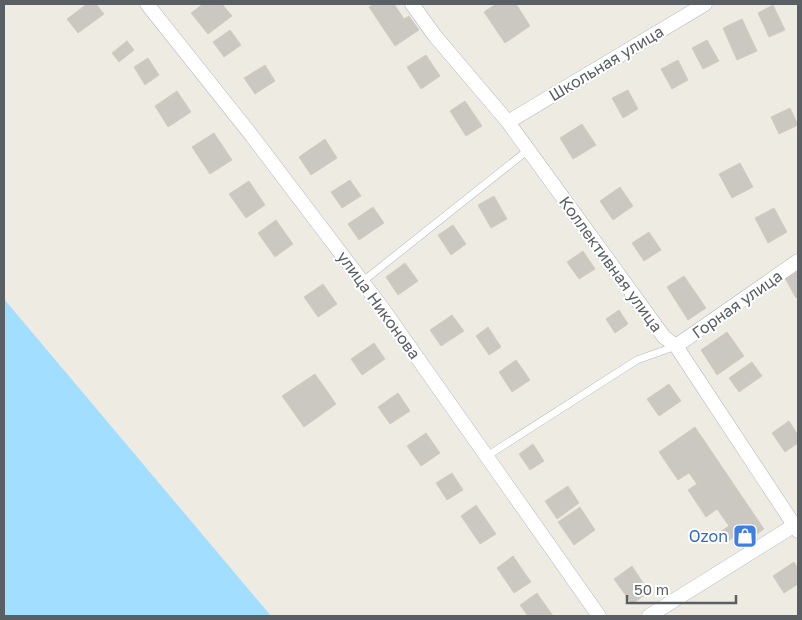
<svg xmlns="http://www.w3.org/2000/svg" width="802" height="620" viewBox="0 0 802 620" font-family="'Golos Text',sans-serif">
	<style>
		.water { fill: #a1deff }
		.building { fill: #cbc7c1; stroke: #d3ccc0 }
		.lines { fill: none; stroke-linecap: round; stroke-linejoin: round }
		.lane-casing { stroke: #b5b9bd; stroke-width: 8 }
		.street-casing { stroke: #b5b9bd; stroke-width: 15 }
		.lane { stroke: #fff; stroke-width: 7 }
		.street { stroke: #fff; stroke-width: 14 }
		.labels { text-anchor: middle; stroke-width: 4; stroke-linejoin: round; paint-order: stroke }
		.street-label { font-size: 16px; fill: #5a5f64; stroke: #fff }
		.shop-label { font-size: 16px; fill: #366cbe; stroke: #fff; text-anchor: end }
	</style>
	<rect width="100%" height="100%" fill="#eeebe2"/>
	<!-- water -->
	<path class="water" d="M4,299l267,317h-267z"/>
	<!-- building -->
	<path class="building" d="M87,4h9l8,10 -26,19 -11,-14z
		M203,4h19l10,12 -24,18 -17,-21z
		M374,4h20l10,15 5,-3 10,14 -24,16 -26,-39z
		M496,4h20l14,22 -25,17 -21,-31z
		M773,5l12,25 -16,7 -11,-24z
		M742,19l15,32 -20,9 -14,-32z
		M230,30l11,15 -17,12 -11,-15z
		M707,40l12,21 -16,8 -11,-21z
		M127,41l7,9 -15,12 -7,-9z
		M426,55l14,21 -19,13 -14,-22z
		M148,58l11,17 -14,10 -11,-18z
		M678,60l10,20 -16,9 -11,-20z
		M265,65l10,16 -20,13 -11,-16z
		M628,90l10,19 -15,9 -11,-20z
		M177,91l14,21 -23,15 -13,-21z
		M465,101l17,25 -16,10 -16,-25z
		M790,108l8,17 -19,9 -8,-17z
		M582,124l14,21 -23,14 -13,-21z
		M214,133l18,27 -22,14 -18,-27z
		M325,139l12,19 -26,17 -12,-18z
		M740,163l13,24 -21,11 -13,-24z
		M350,180l11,16 -19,12 -11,-16z
		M249,181l16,24 -19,13 -17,-24z
		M620,187l13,19 -20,14 -13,-19z
		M494,196l13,23 -16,9 -13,-23z
		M373,207l11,16 -25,17 -11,-16z
		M774,208l13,24 -19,11 -13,-25z
		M276,220l17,24 -18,13 -17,-24z
		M453,225l13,19 -15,11 -13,-20z
		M649,232l12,18 -17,11 -12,-18z
		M583,251l12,18 -16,10 -12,-17z
		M405,263l13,18 -20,14 -12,-18z
		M798,271v25l-2,2 -11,-20z
		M684,276l22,32 -18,12 -21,-33z
		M323,284l14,20 -19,13 -14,-20z
		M619,310l9,14 -13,9 -9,-14z
		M452,315l12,16 -23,15 -11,-16z
		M488,327l13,20 -12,8 -13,-19z
		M727,332l17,24 -27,19 -16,-25z
		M374,343l11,16 -23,16 -11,-16z
		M516,360l14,20 -18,12 -13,-20z
		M752,362l10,14 -23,16 -10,-14z
		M315,374l21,30 -32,23 -22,-31z
		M669,384l12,17 -22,15 -12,-17z
		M398,393l12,18 -20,13 -12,-17z
		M789,421l9,14v8l-13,9 -13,-19z
		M695,427l69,102 -23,16 -6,-9 -8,6 -7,-10 9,-6 -12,-17 -11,8 -18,-27 9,-6 -8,-11 -11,7 -19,-28z
		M426,433l14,20 -19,13 -14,-20z
		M533,444l11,17 -14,9 -11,-16z
		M452,473l11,17 -16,10 -11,-17z
		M568,486l11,17 -22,16 -12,-18z
		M476,505l20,29 -16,10 -19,-28z
		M580,507l15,23 -21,15 -16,-23z
		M513,556l18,26 -17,11 -17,-25z
		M794,562l4,7v15l-14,9 -11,-17z
		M632,566l17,26 -17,12 -18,-25z
		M537,593l16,23h-25l-8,-11z"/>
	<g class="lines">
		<!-- lane casing -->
		<g class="lane-casing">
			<path id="lane" d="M362,282l166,-132
				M487,456l150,-96 39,-14"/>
		</g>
		<!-- street casing -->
		<g class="street-casing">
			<path id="street" d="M147,4l105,132 131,173 216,307
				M412,4l23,32 73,86 156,215 12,9 122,185
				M508,122l197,-118
				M676,346l122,-85
				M649,616l149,-93"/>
		</g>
		<!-- lane -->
		<use href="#lane" class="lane"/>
		<!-- street -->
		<use href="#street" class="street"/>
	</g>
	<!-- icons -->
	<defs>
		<g id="shop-square" transform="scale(1.25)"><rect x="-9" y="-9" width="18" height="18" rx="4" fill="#3f7fe0" stroke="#fff"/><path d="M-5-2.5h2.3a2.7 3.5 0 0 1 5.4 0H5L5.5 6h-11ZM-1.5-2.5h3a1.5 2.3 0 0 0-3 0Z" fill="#fff"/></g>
	</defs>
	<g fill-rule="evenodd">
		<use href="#shop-square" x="745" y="536"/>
	</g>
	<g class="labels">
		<!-- street labels -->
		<g class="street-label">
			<text transform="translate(606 63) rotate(-31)" y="6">Школьная улица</text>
			<text transform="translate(611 264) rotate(54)" y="6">Коллективная улица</text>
			<text transform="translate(737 304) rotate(-35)" y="6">Горная улица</text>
			<text transform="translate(379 305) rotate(54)" y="6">улица Никонова</text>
		</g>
		<!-- shop labels -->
		<g class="shop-label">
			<text x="728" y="542">Ozon</text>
		</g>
	</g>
	<!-- border -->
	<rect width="802" height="620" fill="none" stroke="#5a5f64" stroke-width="10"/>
	<!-- scale -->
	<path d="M627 595v8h109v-8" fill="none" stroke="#5a5f64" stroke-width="2.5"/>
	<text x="634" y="595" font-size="15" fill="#5a5f64" stroke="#ffffff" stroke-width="4" paint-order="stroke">50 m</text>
</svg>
